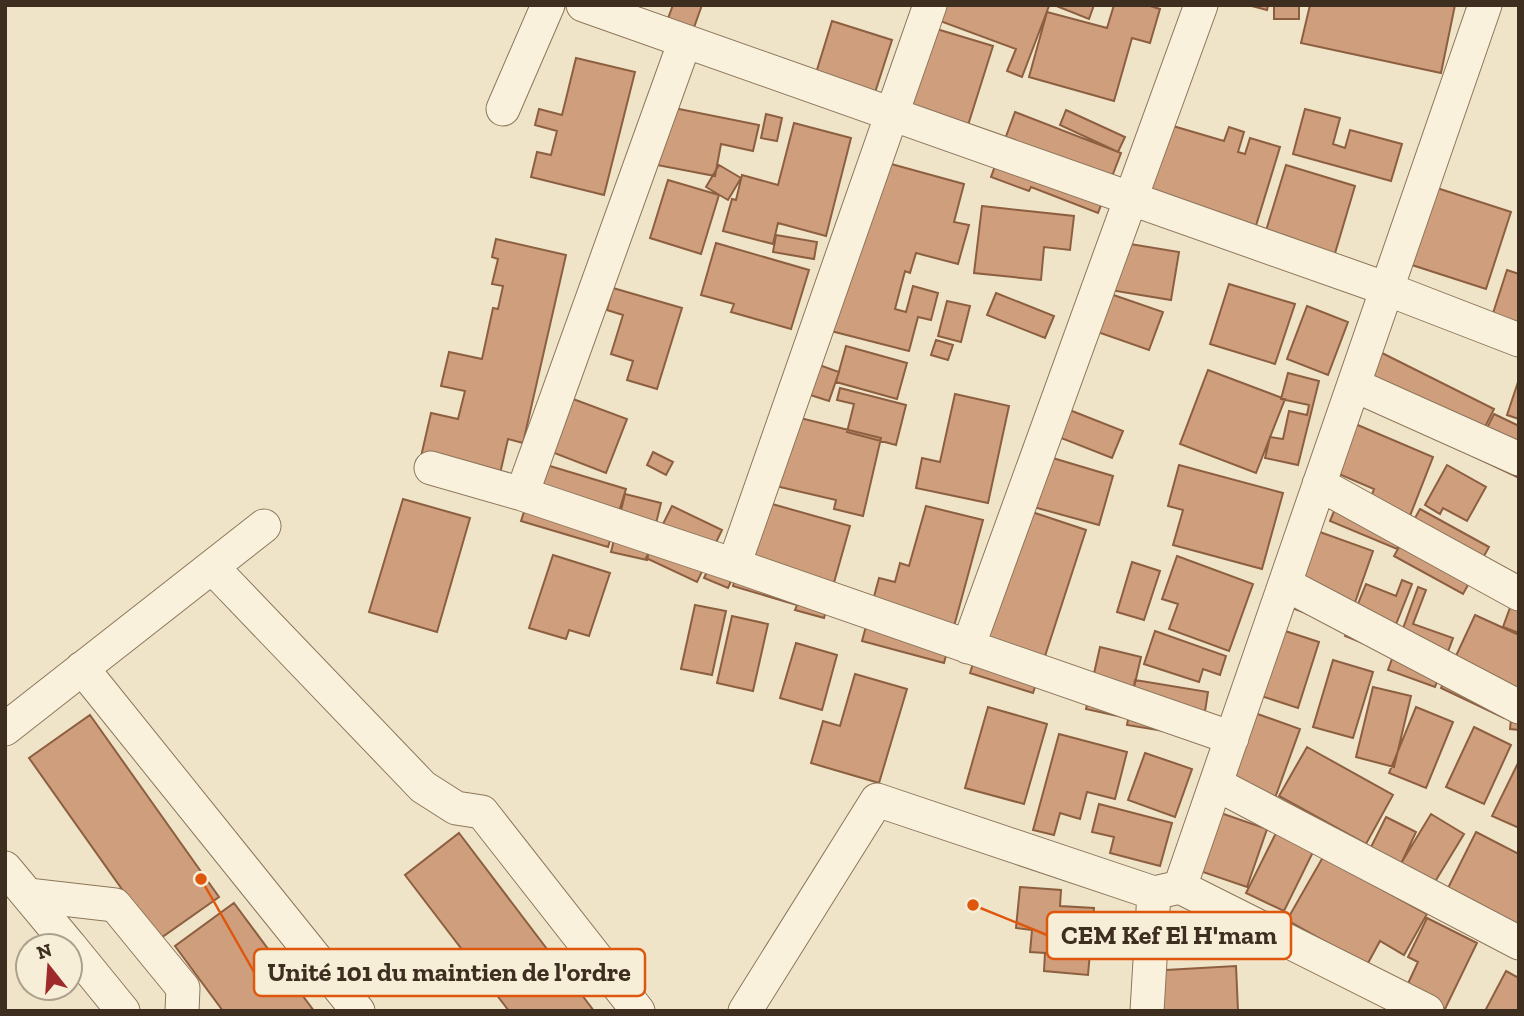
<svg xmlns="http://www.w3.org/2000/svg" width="1524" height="1016" viewBox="0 0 1524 1016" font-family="'Zilla Slab',serif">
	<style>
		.building { fill: #cf9f7d; stroke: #8d5f41; stroke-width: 2 }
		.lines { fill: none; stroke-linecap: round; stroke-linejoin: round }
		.minor-casing { stroke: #8d765c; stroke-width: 35 }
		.minor { stroke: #faf1dc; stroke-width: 33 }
		.leader { fill: none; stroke: #df570d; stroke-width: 2.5 }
		.callout-dot { fill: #df570d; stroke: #f7eed8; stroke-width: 2.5 }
		.callout { fill: #f7eed8; stroke: #df570d; stroke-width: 2.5 }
		.callout-label { font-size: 26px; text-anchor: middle; font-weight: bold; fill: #3d2e20 }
	</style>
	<rect width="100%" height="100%" fill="#f0e4c8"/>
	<!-- building -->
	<path class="building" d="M673,5h29l-15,42 -26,-10z
		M946,5l103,1 -27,71 -15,-6 9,-22 -76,-28z
		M1054,5h40l-5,14z
		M1114,5h33l13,4 -10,34 -18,-5 -18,63 -85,-24 18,-65 60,16z
		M1248,5h20l-1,5z
		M1274,5h25v14h-25z
		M1310,5h145l-14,68 -140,-30z
		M832,21l60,19 -21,65 -59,-19z
		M930,27l63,19 -30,95 -63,-19z
		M576,58l59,14 -31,123 -73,-18 6,-25 14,3 6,-24 -22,-6 4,-16 23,6z
		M669,107l90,18 -6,26 -32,-7 -6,32 -58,-11z
		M1305,109l35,9 -7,26 12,4 5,-18 52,14 -11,37 -98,-27z
		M1066,110l59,27 -7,15 -58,-27z
		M1015,112l106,41 -23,60 -67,-26 -2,4 -38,-14z
		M766,114l16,4 -5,23 -16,-3z
		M1156,121l68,20 5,-14 15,5 -6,20 7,2 5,-16 30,9 -29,95 -121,-36z
		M794,123l57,15 -25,98 -48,-13 -5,21 -50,-13 9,-32 4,1 6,-25 36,10z
		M873,159l91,25 -10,38 15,3 -11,39 -42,-11 -6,20 -5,-2 -10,38 11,3 7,-26 25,7 -7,27 -13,-3 -9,34 -82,-21z
		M719,165l22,13 -13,22 -22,-13z
		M1286,165l69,21 -22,74 -75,-3z
		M668,180l51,15 -18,59 -51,-16z
		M1437,188l74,24 -25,77 -74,-24z
		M982,206l92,10 -4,34 -26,-3 -3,33 -67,-7z
		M776,235l41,7 -3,17 -41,-7z
		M496,239l70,16 -43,188 -15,-4 -12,52 -79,-17 14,-61 27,6 7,-28 -24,-5 8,-34 33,7 11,-51 5,1 5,-23 -11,-2 6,-25 -6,-2z
		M1112,241l67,11 -8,48 -67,-11z
		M716,243l93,27 -18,59 -60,-17 3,-8 -33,-9z
		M1507,270l12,4v79l-35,-12z
		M1229,284l66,20 -20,60 -65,-20z
		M613,288l69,20 -25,81 -30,-9 6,-19 -22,-7 12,-39 -16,-5z
		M1099,290l64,22 -14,38 -63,-22z
		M996,293l58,23 -9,22 -58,-23z
		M947,301l23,5 -9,36 -23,-6z
		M1307,306l41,16 -20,53 -41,-16z
		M936,340l17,5 -5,15 -17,-5z
		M846,346l61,17 -10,36 -61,-17z
		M1378,351l116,58 -22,44 -116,-58z
		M811,362l28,10 -10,29 -28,-9z
		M1208,370l77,29 -29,74 -76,-29z
		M1288,373l31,8 -21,84 -33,-7 5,-21 13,2 6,-28 18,4 2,-10 -28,-6z
		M1519,379v40l-12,-4z
		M840,388l66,17 -10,40 -49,-13 7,-28 -17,-4z
		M955,394l54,12 -21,97 -72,-15 6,-30 18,4z
		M565,396l62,23 -21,54 -62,-24z
		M1067,409l56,22 -11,27 -56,-22z
		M1494,414l25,12v52l-46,-22z
		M788,415l93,23 -18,78 -29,-7 2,-9 -69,-16z
		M1353,423l80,34 -36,92 -67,-28 13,-32 27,11 4,-11 -42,-18z
		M653,452l20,10 -7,13 -19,-10z
		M1046,456l67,20 -14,49 -69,-19z
		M540,463l86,26 -18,58 -87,-26z
		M1179,465l104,28 -21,76 -89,-24 10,-35 -15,-4z
		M1447,465l39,22 -19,34 -24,-13 -3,6 -15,-9z
		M625,494l36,9 -14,57 -36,-8z
		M403,499l67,19 -33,114 -68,-20z
		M758,500l92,26 -26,92 -29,-8 2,-5 -64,-19z
		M672,506l50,24 -25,52 -51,-24z
		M926,506l57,14 -39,143 -82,-22 17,-63 16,4 5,-19 9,3z
		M1023,509l63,21 -53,163 -63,-20z
		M1420,509l69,38 -26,47 -69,-38z
		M1317,531l56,20 -27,77 -57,-21z
		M553,555l57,18 -21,63 -20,-6 -3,9 -37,-11z
		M1177,556l76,28 -24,67 -60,-22 9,-25 -16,-5z
		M713,559l23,11 -8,18 -24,-10z
		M1132,562l28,9 -16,49 -27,-8z
		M1402,580l10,4 -27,68 -40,-16 21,-52 30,12z
		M1519,583v50l-16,-6z
		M1418,587l8,3 -13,34 40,14 -18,49 -47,-17z
		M695,605l31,6 -14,64 -31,-6z
		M1475,615l44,20v53l-15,30 -63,-30z
		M732,616l36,8 -15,67 -36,-8z
		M1279,629l40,13 -21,66 -40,-13z
		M1155,631l71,25 -6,19 -17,-6 -4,13 -55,-18z
		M796,643l41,12 -15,55 -42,-12z
		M1100,647l41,10 -14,61 -41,-9z
		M1333,660l40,12 -20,66 -40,-11z
		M855,674l52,15 -28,94 -68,-20 12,-42 17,5z
		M1135,680l73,12 -7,45 -74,-12z
		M1373,687l38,9 -17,71 -38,-10z
		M1514,690l5,1v39l-9,-1z
		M988,707l59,17 -23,80 -59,-16z
		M1416,707l37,15 -27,66 -37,-15z
		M1252,712l48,17 -25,69 -47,-16z
		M90,715l129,182 -61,43 -129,-182z
		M1474,727l37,18 -27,59 -38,-17z
		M1059,734l68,18 -12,47 -28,-7 -7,27 -20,-6 -6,22 -21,-5z
		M1307,747l86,48 -27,49 -87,-48z
		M1145,753l47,16 -17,48 -47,-17z
		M1519,761v67l-27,-12z
		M1099,804l73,19 -12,43 -50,-13 4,-16 -22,-5z
		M1215,811l52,18 -20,58 -53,-18z
		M1431,814l33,20 -34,56 -33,-20z
		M1386,817l30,15 -17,36 -31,-15z
		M1278,829l37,19 -31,63 -38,-18z
		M1476,832l43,22v83l-77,-37z
		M459,833l135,178h-85l-104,-136z
		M1323,857l104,57 -23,41 -24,-14 -13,24 -80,-45z
		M1020,887l41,3 -1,16 34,2 -6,67 -44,-4 1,-18 -15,-1 2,-22 -16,-2z
		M234,903l80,108h-91l-48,-65z
		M1427,918l50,25 -32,66 -40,-19 13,-28 -10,-5z
		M1236,966l2,45h-88l-2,-40z
		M1506,971l13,7v33h-34z"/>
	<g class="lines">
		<!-- minor casing -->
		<g class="minor-casing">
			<path id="minor" d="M583,5l804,284 132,51
				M503,109l45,-104
				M1354,385l165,74
				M431,468l91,26 212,71 498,173
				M1319,484l200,110
				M522,494l163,-453
				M734,565l196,-560
				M212,567l211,220 33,21 26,4 156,199
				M1285,584l234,123
				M968,647l233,-642
				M82,668l276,343
				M5,729l259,-203
				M1216,784l303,159
				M5,868l65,78
				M1180,887l247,124
				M28,895l87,10 68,83 -1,23
				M70,946l53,65
				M745,1011l132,-211 277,93 26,-6 305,-882
				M1147,1011l7,-118"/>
		</g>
		<!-- minor -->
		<use href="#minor" class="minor"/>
	</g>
	<!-- callouts -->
	<path class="leader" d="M973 905L1047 935M201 879L254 972"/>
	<g class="callout-dot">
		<circle cx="973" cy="905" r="7"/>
		<circle cx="201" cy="879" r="7"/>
	</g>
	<g class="callout">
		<rect x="1047" y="912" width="244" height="47" rx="7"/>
		<rect x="254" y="949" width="391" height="47" rx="7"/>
	</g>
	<g class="callout-label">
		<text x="1169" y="944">CEM Kef El H'mam</text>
		<text x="449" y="981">Unité 101 du maintien de l'ordre</text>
	</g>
	<!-- border -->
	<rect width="1524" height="1016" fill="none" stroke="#3d2e20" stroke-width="14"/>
	<!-- north arrow -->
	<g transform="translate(49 967) rotate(343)"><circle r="33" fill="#f7eed8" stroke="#ada18e" stroke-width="2"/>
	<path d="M0-5L12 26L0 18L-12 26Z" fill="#9e2a2b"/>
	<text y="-10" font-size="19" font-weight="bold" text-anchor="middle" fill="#3d2e20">N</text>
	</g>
</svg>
